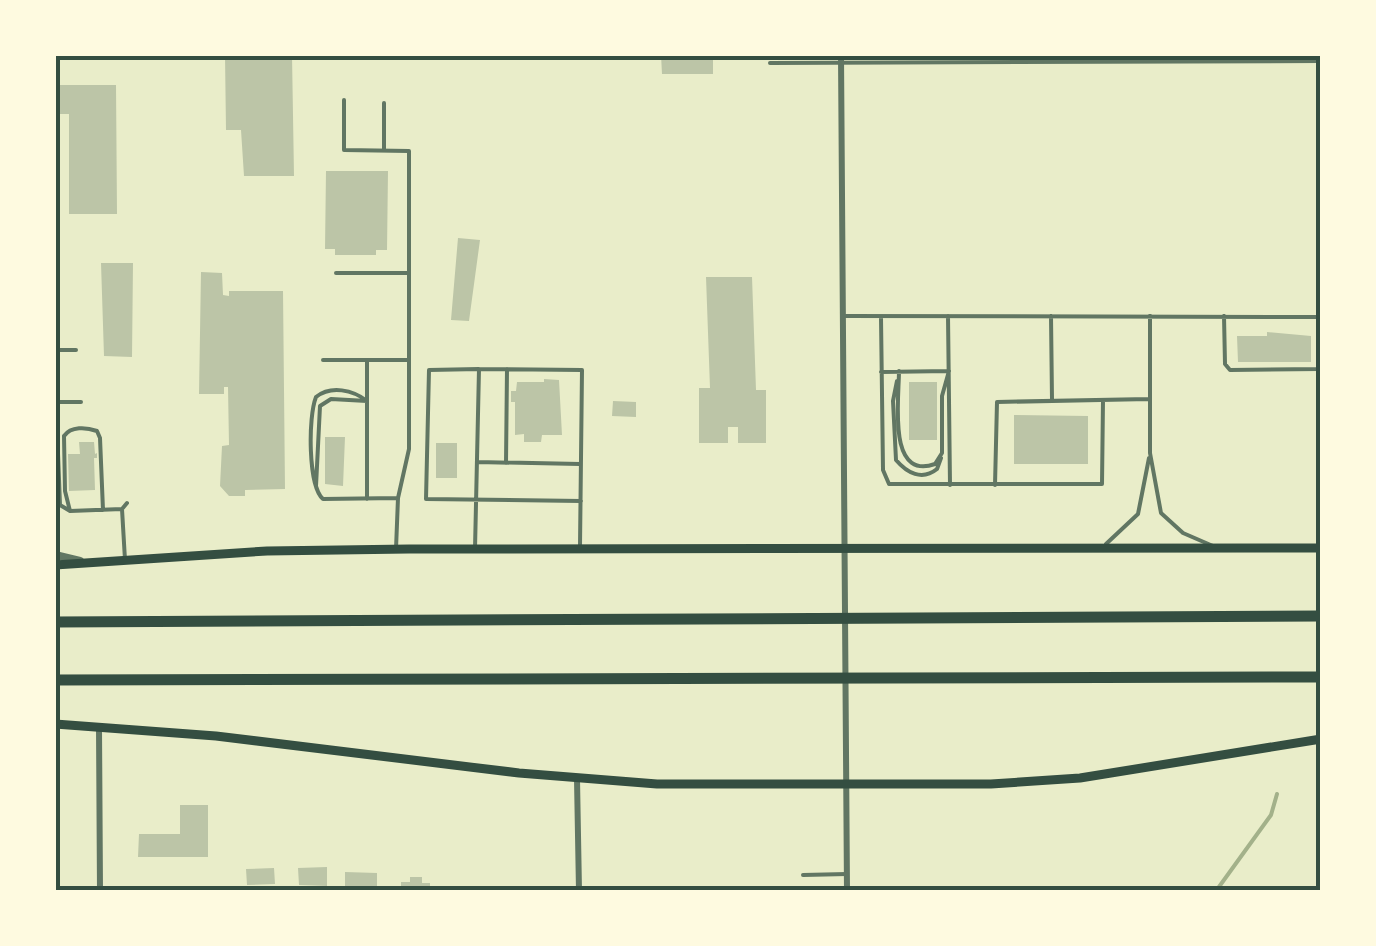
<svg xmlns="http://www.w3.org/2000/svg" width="1376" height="946" viewBox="0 0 1376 946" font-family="'Crimson Pro',serif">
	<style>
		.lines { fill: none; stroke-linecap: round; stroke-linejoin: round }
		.stream { stroke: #a3b18a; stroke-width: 4 }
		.building { fill: #bcc5a7 }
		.service { stroke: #617663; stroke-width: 4 }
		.minor { stroke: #617663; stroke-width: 6 }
		.tertiary { stroke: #617663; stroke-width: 8 }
		.secondary { stroke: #344e41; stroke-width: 9 }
		.motorway { stroke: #344e41; stroke-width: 11 }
		.neatline { fill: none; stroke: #344e41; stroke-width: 4 }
	</style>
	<rect width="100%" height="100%" fill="#e9edc9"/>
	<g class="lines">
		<!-- stream -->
		<path class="stream" d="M1216,891l55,-76 6,-21"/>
	</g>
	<!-- building -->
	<path class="building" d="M225,55h67l2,121h-50l-3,-46h-15z
		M661,55h52v19h-51z
		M56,85h60l1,129h-48v-100h-13z
		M326,171h62l-1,79h-11v5h-41v-6h-10z
		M458,238l22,2 -11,81 -18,-1z
		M101,263h32l-1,94 -28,-1z
		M201,272l21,1 1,22 6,1v-5h54l2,198 -40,1v6h-16l-9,-10 2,-40 7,-1 -1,-58h-4v7h-25z
		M706,277h46l4,113h10v53h-28v-16h-10v16h-29v-55h11z
		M1267,332l44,4v26h-73l-1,-26h30z
		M544,379l15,1 3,55h-20l-1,7h-17v-8l-9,1v-33h-4v-11h5l1,-9h27z
		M909,382h28v58h-28z
		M613,401l23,1v15l-24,-1z
		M1014,415l74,1v48h-74z
		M325,437h20l-2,49 -18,-2z
		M79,442h15l1,12 2,-1v5h-3l1,32 -26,1 -1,-37h12z
		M436,443h21v35h-21z
		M180,805h28v52h-70l1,-23h41z
		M327,867v19l-28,-1 -1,-17z
		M274,868l1,16 -28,1 -1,-16z
		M345,872l32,1v18h-32z
		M410,877h12v6h8v8h-29v-9h9z"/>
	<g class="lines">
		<!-- service -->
		<path class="service" d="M770,63l551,-2
			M344,100v50l65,1v298l-11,49 -2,51
			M384,151v-48
			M336,273h73
			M842,316l479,1
			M948,316l2,169
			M1051,316l1,84
			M1150,316v137l11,60 22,20 30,13
			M1224,316l1,48 5,6 89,-1v-51
			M881,318l2,152 6,14h213l1,-84
			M55,350h21
			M323,360h85
			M479,369l-50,1 -3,129 155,2
			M899,371c0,28 -12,110 36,93l7,-11v-57l7,-25
			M881,372l68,-1
			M897,381l-4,20 3,59c11,13 26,21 41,9l4,-11
			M367,401c-14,-11 -36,-16 -51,-4 -8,20 -8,89 7,102l75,-1
			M56,402l4,103 10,6 52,-2
			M56,402h25
			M477,462l103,2
			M506,463l1,-94
			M995,485l2,-83 152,-3
			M316,486l4,-80 11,-7 36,2
			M367,499v-139
			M70,511l-5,-20 -1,-55c7,-10 22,-9 33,-5l3,7 3,72
			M1106,544l32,-30 11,-56
			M475,549l4,-180 103,1 -2,176
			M125,560l-3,-51 5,-6
			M803,875l44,-1
			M579,890l29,1"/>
		<!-- minor -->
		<path class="minor" d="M841,55l6,836
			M99,727l1,164
			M577,779l2,112"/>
		<!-- tertiary -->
		<path class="tertiary" d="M55,555l25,6"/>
		<!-- secondary -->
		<path class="secondary" d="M55,565l212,-14 142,-2 912,-1
			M55,724l161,12 303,37 138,11h334l89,-6 241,-39"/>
		<!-- motorway -->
		<path class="motorway" d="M55,622l1266,-6
			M55,680l1266,-3"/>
	</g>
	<!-- border -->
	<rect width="1376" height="946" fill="none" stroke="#fefae0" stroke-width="115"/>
	<rect x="58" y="58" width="1260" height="830" class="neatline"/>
</svg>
